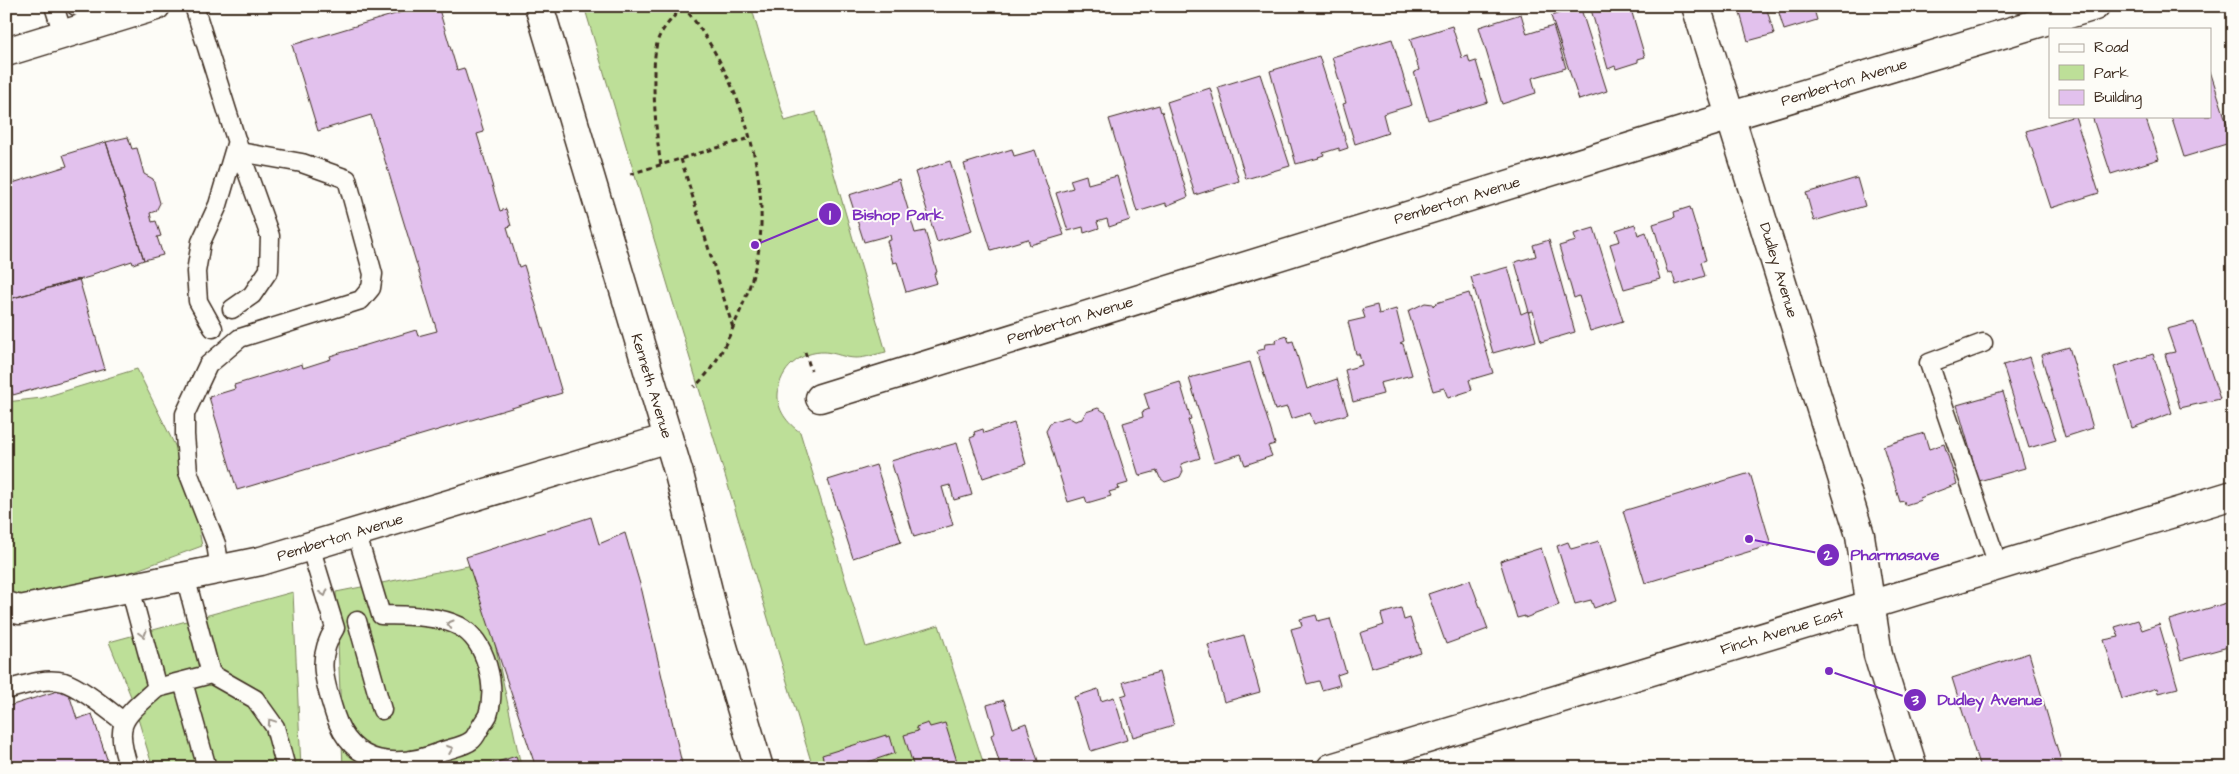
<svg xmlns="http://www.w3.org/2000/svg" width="2239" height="774" viewBox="0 0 2239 774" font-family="'Architects Daughter',sans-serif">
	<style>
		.green { fill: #bddf98; stroke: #7c845b }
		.building { fill: #e2c1ed; stroke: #3b2a1e }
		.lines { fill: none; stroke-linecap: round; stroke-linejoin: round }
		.lane-casing { stroke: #3b2a1e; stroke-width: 21 }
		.street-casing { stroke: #3b2a1e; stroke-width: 31 }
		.secondary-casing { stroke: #3b2a1e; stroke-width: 31 }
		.path { stroke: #3b2a1e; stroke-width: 3; stroke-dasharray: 5 4; stroke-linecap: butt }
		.lane { stroke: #fdfcf7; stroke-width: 18 }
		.street { stroke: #fdfcf7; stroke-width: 28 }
		.secondary { stroke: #fdfcf7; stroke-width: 28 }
		.oneway { stroke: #9c938a }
		.labels { text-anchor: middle; stroke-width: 4; stroke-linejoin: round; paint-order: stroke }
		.street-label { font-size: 15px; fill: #3b2a1e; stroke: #fdfcf7 }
		.leader { fill: none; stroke: #7b2cbf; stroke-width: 2 }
		.callout-dot { fill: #7b2cbf; stroke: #fdfcf7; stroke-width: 2 }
		.mark-label { font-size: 15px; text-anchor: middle; font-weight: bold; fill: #fff }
		.callout-label { font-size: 16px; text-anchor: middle; font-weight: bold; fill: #7b2cbf; stroke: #fdfcf7; stroke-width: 4; stroke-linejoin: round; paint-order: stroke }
	</style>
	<rect width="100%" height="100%" fill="#fdfcf7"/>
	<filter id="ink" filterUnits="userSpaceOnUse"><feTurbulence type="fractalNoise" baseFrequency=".02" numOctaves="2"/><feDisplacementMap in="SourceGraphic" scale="10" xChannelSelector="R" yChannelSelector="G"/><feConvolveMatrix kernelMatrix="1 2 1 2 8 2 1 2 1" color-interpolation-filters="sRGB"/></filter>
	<g filter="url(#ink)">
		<!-- green -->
		<path class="green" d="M584,6h167l34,115 31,-9 70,240c-10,2 -20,6 -30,6 -11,0 -20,-5 -31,-6 -24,-1 -46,17 -47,42 -1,16 9,29 22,38l66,215 73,-22 46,143h-172z
			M137,369l51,103 14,74 -196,72v-216l36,-4z
			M478,564l43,202 -178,2 -7,-176z
			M293,592l8,176h-148l-21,-69 -23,-57z"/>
		<!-- building -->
		<path class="building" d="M422,6h16l19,64 7,-2 20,64 -7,2 23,77 6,-2 5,17 -4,1 12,40 5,-2 38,128 -325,97 -28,-93 26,-8 -1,-4 68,-21 1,4 28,-9 -1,-3 86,-26 2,6 19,-5 -66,-216 -53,16 -26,-86z
			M1580,6l27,85 -28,9 -28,-84z
			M1590,6h40l15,51 -7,2v3l-22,7 -1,-3 -7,3z
			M1738,6h28l8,28 -26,7z
			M1777,6h36l4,14 -33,10z
			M1521,14l6,20 26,-8 13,42 -34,10 4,15 -34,11 -23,-77z
			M1452,26l10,32 6,-2 2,7 6,-2 12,41 -60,18 -14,-48 5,-2 -9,-31z
			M1392,39l20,66 -29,9 5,19 -33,11 -12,-40 3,-1 -14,-46z
			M1319,56l29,92 -9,3v-3l-16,5 1,2 -6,2 1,1 -23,6 -26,-93z
			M2210,71l23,71 -49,15 -13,-41h39z
			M1260,74l30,92 -44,13 -28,-92z
			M1210,88l29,93 -44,14 -28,-93z
			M1159,105l2,7 1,-1 26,86 -22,9v-3l-29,9 -28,-93z
			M2075,116l24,77 -48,15 -25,-77z
			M2092,116h53l14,43 -48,15z
			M128,137l4,12 5,-1 7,26 9,5 7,24 -4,8 -6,2 2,9 4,-1 5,15 -4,1 6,18 -19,5 -38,-118z
			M106,142l38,118 -11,4 -1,-3 -39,13v2l-87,24v-115l61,-19 -4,-11z
			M1012,149l2,7 21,-6 29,85 -34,10 -2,-6 -37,11 -27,-86z
			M950,161l22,70 -35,11 -22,-70z
			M1086,175l2,9 29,-8 13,44 -21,7 -2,-8 -10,3 2,6 -15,5 -1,-6 -15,4 -12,-38 17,-5 -3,-8z
			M1857,178l8,28 -51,15 -8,-28z
			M899,179l16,54 10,-2 12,41 -3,2 3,9 -31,9 -9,-30 -4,1 -6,-22 4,-1 -1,-5 -26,7 -15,-47z
			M1690,207l16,53 -5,2 4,14 -29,9 -4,-13 -4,2 -15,-50 22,-7 -1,-5z
			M1635,224l3,11 8,-3 14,47 -36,10 -14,-45 10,-3 -4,-11z
			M1594,228l29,93 -33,10 -11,-35 -5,2 -15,-52 17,-5 -2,-7z
			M1549,240l26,92 -34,10 -8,-31 -4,1 -14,-50 21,-6 -3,-11z
			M1508,267l13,47 7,-3 8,30 -43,12 -22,-76z
			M79,279l26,90 -92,26 -7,-23v-72z
			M1469,293l24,80 -24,7 3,10 -24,8 -4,-10 -11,3 -25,-80 17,-8 8,1v2l3,-3z
			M1377,305l2,9 17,-5 8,32 -4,2 3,1 9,31 -32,8 3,11 -30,8 -8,-32 17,-5 -3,-11h-3l-8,-32 17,-4 -3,-9z
			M2194,322l26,77 -40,9 -15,-54 10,-2 -8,-23z
			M1287,336l2,6 4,-1 14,48 30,-10 11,35 -34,10 -4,-11 -19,6 -4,-12 -12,3 -18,-59 7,-2 1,-5 11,-1 -1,-3z
			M2069,347l24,81 -28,9 -24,-82z
			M2153,354l19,59 -40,15 -18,-61z
			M2030,357l26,83 -27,8 -26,-83z
			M1250,362l25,82 -7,2 4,10 -27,9 -4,-11 -27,8 -25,-84z
			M1180,382l11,37 -3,1 12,38 -19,6 2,7 -3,6 -15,5 -5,-4 -3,-7 -18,5 -16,-53 20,-6 -1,-5 7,-3 -5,-16z
			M2003,392l22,76 -46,13 -22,-76z
			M1098,408l8,5 22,70 -10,3 1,3 -10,3 2,4 -24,7 -2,-6 -17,5 -22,-71 5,-9 17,-5 7,4 7,-2 4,-7z
			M1014,423l12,41 -43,14 -13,-40 5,-2 -1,-4 9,-3 1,4z
			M1924,433l5,16 15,-5 13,40 -37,14 1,2 -16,5 -1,-4 -4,1 -17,-56z
			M957,443l15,52 -18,5 -4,-15 -8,2 11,38 -39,12 -23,-76 47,-14 1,1z
			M876,465l25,77 -48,16 -25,-78z
			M1750,473l21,72 -126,38 -22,-72z
			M591,517l8,27 26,-11 17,58 41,177h-147l-70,-211z
			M1599,541l18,59 -23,8 -3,-8 -16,4 -18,-58 11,-4 3,7z
			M1541,548l18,57 -34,13v-2l-8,2 -17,-57z
			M1470,580l18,49 -42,15 -18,-50z
			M2233,601v39l-7,2 2,5 -47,13 -12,-40z
			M1401,608l3,12 6,-2 11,35 -50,15 -11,-35 24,-8 -3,-11z
			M1316,615l2,6 12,-3 16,54 -9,3 3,10 -18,5 -3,-9 -12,3 -16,-55 11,-3 -2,-7z
			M2138,620l4,10 17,-6 19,64 -20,5 -1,-5 -35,11 -18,-59 15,-3 -4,-10z
			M1244,635l16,57 -36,10 -16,-57z
			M2029,653l34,115h-83l-28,-90z
			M1159,672l15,53 -41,12 -12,-41 6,-2 -4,-12z
			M67,688l10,31 15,-5 18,54h-104v-61z
			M1098,689l3,12 13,-4 13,43 -36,11 -17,-54z
			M1004,700l9,28 13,-5 13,41 -12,4h-26l-10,-33 4,-2 -8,-28z
			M928,723l2,4 15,-4 14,45h-45l-10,-33 14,-4 -2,-4z
			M886,735v2l4,-1 5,17 -33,11 1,4h-37l-4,-13z
			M516,756l3,12h-40z"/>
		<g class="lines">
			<!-- lane casing -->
			<g class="lane-casing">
				<path id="lane" d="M54,6l9,28
					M76,6l36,13
					M194,6l46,146 30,84 -1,34 -17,25 -20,14
					M213,328l-15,-27 -2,-29 5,-30 17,-37 19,-64
					M1983,343l-54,20 69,202
					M310,546l25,82c-20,31 -10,54 0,87 17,52 63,54 108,36 9,-3 22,-5 29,-11 3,-2 6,-9 8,-12 2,-4 6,-9 8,-13 9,-28 -1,-74 -29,-89 -22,-11 -54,-10 -78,-11l-25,-83
					M220,569l-4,-25 -28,-72 -3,-37v-21l23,-49 32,-27 121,-38 10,-12 2,-14 -26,-95 -45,-16 -62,-11
					M185,576l26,98 44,25 20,28 11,41
					M357,621l25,89
					M183,682l24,86
					M157,688l54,-14
					M6,690c18,-5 40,-13 58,-8 18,6 44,28 59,39
					M129,768c-16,-47 -5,-50 28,-80l-27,-100"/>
			</g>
			<!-- street casing -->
			<g class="street-casing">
				<path id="street" d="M539,6l140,468 37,149 43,145
					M1696,6l164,529 18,120 35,113
					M820,398l875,-271 400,-121
					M6,606l14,4 241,-49 407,-123"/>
			</g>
			<!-- secondary casing -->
			<g class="secondary-casing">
				<path id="secondary" d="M6,52l150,-46
					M1331,768l902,-273"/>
			</g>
			<!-- path -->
			<path class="path" d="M683,6c50,60 85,155 77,234 -3,29 -13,56 -25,83 -10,23 -21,47 -41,64
				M681,159l52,169
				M661,165c-5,-26 -12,-105 -2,-128 5,-11 16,-21 24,-31
				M630,174l120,-36
				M805,352l6,18"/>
			<!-- lane -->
			<use href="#lane" class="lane"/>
			<!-- street -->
			<use href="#street" class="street"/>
			<!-- secondary -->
			<use href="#secondary" class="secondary"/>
		</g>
		<!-- one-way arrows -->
		<defs><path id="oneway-chevron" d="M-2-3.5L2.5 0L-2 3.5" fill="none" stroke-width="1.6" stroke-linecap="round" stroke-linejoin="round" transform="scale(1.25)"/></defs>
		<g class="oneway">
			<use href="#oneway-chevron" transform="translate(324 593) rotate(73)"/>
			<use href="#oneway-chevron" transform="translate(450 624) rotate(-164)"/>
			<use href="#oneway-chevron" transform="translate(143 634) rotate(74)"/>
			<use href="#oneway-chevron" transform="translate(271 722) rotate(-124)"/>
			<use href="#oneway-chevron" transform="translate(450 749) rotate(-21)"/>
		</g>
	</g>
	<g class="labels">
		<!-- street labels -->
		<g class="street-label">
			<text transform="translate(1844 82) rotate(-17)" y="5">Pemberton Avenue</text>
			<text transform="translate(1457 200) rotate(-17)" y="5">Pemberton Avenue</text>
			<text transform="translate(1779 270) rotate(73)" y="5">Dudley Avenue</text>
			<text transform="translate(1070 320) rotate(-17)" y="5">Pemberton Avenue</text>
			<text transform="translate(652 386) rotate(73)" y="5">Kenneth Avenue</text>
			<text transform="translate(340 537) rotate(-17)" y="5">Pemberton Avenue</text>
			<text transform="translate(1782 631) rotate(-17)" y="5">Finch Avenue East</text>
		</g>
	</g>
	<!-- callouts -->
	<path class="leader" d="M755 245L830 214M1749 539L1828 555M1829 671L1915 700"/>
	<g class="callout-dot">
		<circle cx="755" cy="245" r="5"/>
		<circle cx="1749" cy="539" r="5"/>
		<circle cx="1829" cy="671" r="5"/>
		<circle cx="830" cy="214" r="12"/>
		<circle cx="1828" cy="555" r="12"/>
		<circle cx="1915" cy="700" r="12"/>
	</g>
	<g class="mark-label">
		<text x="830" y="220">1</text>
		<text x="1828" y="560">2</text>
		<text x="1915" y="705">3</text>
	</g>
	<g class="callout-label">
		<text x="898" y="220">Bishop Park</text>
		<text x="1895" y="560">Pharmasave</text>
		<text x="1990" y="705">Dudley Avenue</text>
	</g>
	<!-- margin -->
	<rect width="2239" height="774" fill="none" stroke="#fdfcf7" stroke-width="25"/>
	<rect x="12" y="12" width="2214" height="749" fill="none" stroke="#3b2a1e" stroke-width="2" filter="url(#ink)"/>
	<!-- legend -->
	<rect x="2049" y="28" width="162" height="90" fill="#fdfcf7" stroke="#afa8a0"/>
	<rect x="2059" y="44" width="25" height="8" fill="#fdfcf7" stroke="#afa8a0"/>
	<text x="2094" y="52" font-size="15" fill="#3b2a1e">Road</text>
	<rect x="2059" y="65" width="25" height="15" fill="#bddf98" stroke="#afa8a0"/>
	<text x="2094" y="78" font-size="15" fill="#3b2a1e">Park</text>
	<rect x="2059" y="90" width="25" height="15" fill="#e2c1ed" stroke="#afa8a0"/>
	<text x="2094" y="102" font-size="15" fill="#3b2a1e">Building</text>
</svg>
